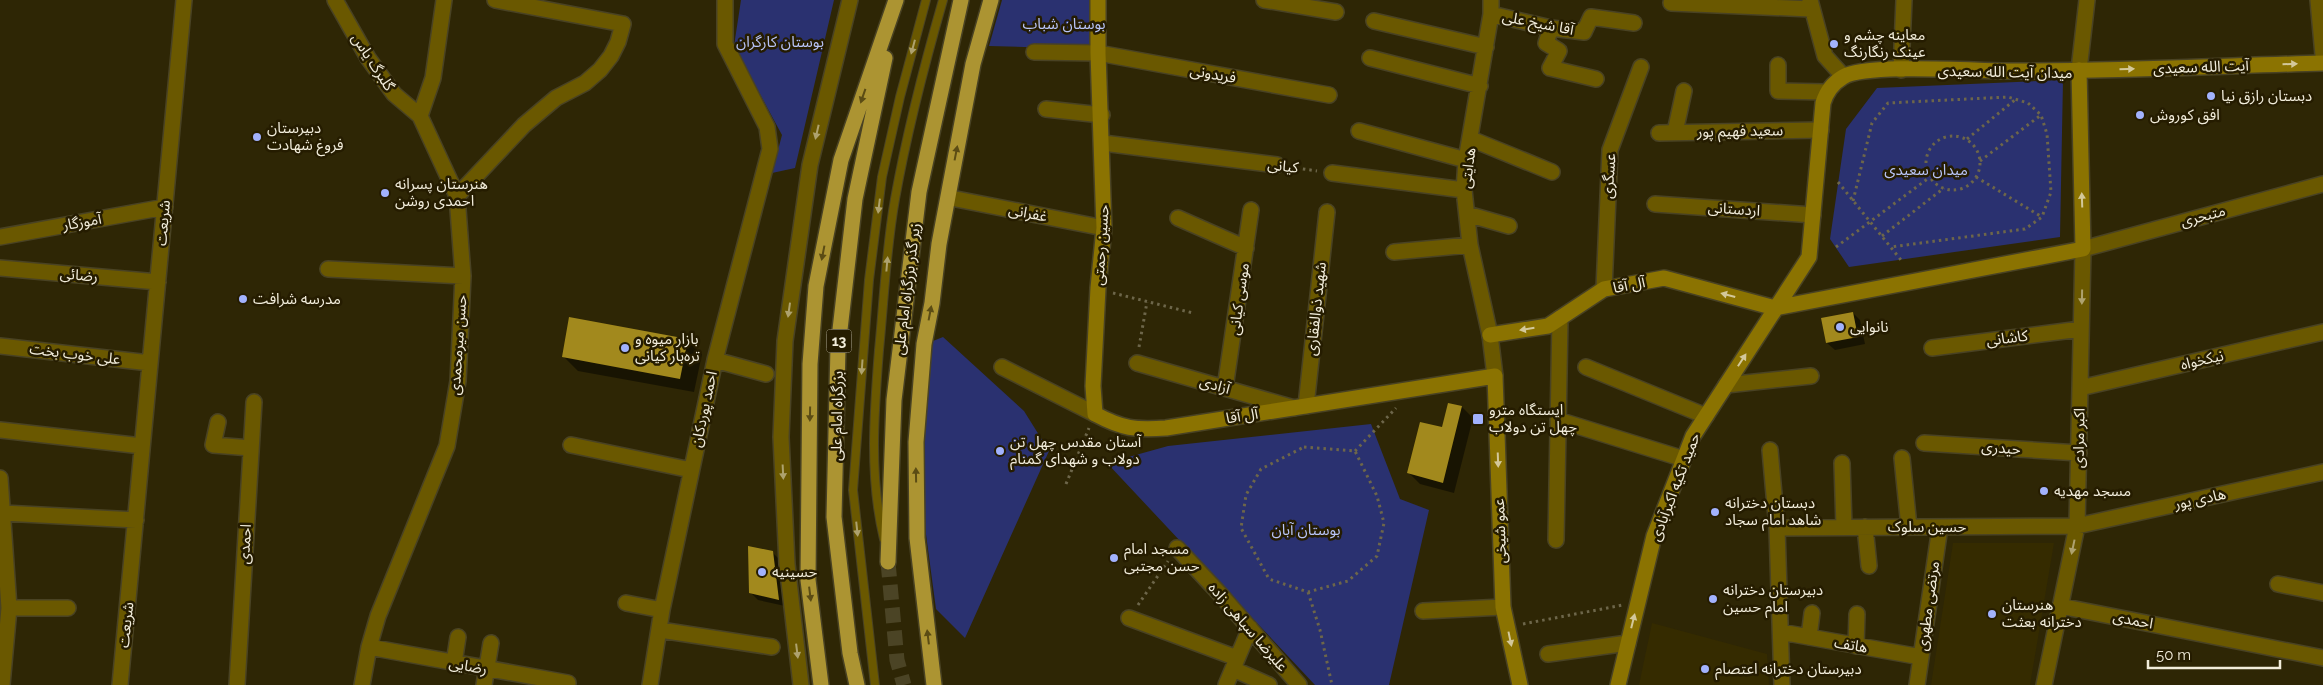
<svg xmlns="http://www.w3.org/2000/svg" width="2323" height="685" viewBox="0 0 2323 685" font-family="Raleway,'Noto Sans Arabic',sans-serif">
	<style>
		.built { fill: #352b00 }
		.green { fill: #2a3170 }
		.shadow { fill: #0007 }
		.building { fill: #a2891d }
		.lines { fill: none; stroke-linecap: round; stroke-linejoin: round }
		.trunk-tunnel { stroke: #4b4425; stroke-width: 15; stroke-dasharray: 15 8; stroke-linecap: butt }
		.service-casing { stroke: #494223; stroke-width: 10 }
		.minor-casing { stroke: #494223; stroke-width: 18 }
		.tertiary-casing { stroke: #494223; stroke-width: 18 }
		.secondary-casing { stroke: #494223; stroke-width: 18 }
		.trunk-casing { stroke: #494223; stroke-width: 18 }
		.path { stroke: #6d664a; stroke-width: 3; stroke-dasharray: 2.5 4; stroke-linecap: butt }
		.service { stroke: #6a5800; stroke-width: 8 }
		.minor { stroke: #6a5800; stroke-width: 15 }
		.tertiary { stroke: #6a5800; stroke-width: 15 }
		.secondary { stroke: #8b7301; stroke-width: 15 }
		.trunk { stroke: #ac9432; stroke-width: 15 }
		.oneway { fill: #aea26e }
		.oneway2 { fill: #d3c89a }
		.oneway3 { fill: #5b4c14 }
		.poi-dot { fill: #a2b2fd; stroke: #251c00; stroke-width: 2 }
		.labels { text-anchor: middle; stroke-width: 5; stroke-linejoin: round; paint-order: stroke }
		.shield { fill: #251c00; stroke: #b4ae99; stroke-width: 1 }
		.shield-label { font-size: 14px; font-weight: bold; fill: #f2eddb }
		.street-label { font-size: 15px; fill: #f2eddb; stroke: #251c00 }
		.park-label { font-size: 15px; fill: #b8c4f7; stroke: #251c00 }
		.poi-label { font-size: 15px; fill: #f2eddb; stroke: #251c00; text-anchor: start }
	</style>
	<rect width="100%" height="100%" fill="#2e2605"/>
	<!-- built -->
	<path class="built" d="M1953,543h101l-24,142h-99z
		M1652,623l115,31 2,31h-130z"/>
	<!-- green -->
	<path class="green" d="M741,0h93l-39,168 -23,5 10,-38 -48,-89z
		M1002,0h89l2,49 -104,-3z
		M2063,80l-3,157 -211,30 -19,-28 16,-110 31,-41z
		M943,337l81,74 25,40 -84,187 -29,-29 -15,-112 2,-152z
		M1371,424l29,75 29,11 -40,175h-74l-208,-222 61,-17z"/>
	<!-- shadow -->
	<path class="shadow" d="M1853,313l7,7 5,24 -30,6 -8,-7z
		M687,340l15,14 -8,38 -116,-21 -15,-15z
		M1462,407l11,11 -19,75 -34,-9 -11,-11z
		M772,552l8,8 5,46 -27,-6 -8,-8z"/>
	<!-- building -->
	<path class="building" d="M1853,312l5,25 -32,6 -5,-25z
		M569,317l119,22 -8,40 -118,-22z
		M1448,403l14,3 -19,77 -36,-10 13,-51 22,5z
		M748,546l25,5 6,49 -30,-7z"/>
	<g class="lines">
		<!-- trunk-tunnel -->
		<path class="trunk-tunnel" d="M888,562l9,98 7,25"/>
		<!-- service casing -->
		<g class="service-casing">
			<path id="service" d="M884,539c-15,-62 -10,-126 -5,-189 5,-50 7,-101 16,-151 12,-67 29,-133 48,-199
				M875,685l-22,-195 16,-210 13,-103 18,-80 26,-97"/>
		</g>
		<!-- minor casing -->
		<g class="minor-casing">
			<path id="minor" d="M335,0l33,58 26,36 26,22
				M1264,0l72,12
				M1810,0l15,56 18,20
				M2318,0l5,55
				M1671,3l140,6
				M1491,14l60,14 33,4 7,-15 43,6
				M1374,21l112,26
				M1551,28l-5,15 13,8 -9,17 46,11
				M1034,52l64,1 231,42
				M1370,58l110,28
				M1778,65v26l49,1
				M1901,70l3,-70
				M2079,70l8,-70
				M1046,109l56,6
				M1359,131l107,29
				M1675,132l9,-41
				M1659,133l162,-3
				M1471,139l81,33
				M1103,143l174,22
				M1332,173l132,17
				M457,196l67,-71 32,-27 29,-15 15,-13 11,-14 7,-14 5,-18 -128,-24
				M951,198l153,30
				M1655,204l158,11
				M1467,214l42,12
				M1178,218l68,30
				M0,237l165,-30
				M1394,252l76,-7
				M0,268l158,14
				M328,269l135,7
				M1604,289l6,-139 31,-83
				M1490,335l-20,-90 -6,-55 2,-30 25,-146v-14
				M0,346l150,17
				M1932,348l149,-19
				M715,360l51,14
				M1137,363l157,45
				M1002,367l93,47
				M1586,367l120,49
				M1726,385l85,-9
				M1225,388l26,-178
				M2080,388l243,-56
				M1306,406l21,-194
				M1558,420l126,39
				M218,422l-5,23 38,3
				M0,430l142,16
				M1924,443l155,10
				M571,445l120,25
				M1770,450l7,78 5,157
				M1902,458l7,69
				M1842,463l2,64
				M0,478l9,130 -7,77
				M3,513l133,7
				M1865,527l4,39
				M1777,528l300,-2 246,-54
				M1556,540l4,-222
				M1177,548l43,46 79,91
				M2278,584l45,9
				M626,603l36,7
				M2060,606l263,52
				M9,608h59
				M1423,611l80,-4
				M1129,618l108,40
				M660,630l112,17
				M1781,632l140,25
				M1809,637l3,-24
				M1856,646l1,-32
				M369,647l199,36
				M1548,654l80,-11
				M454,663l4,-26
				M1233,669l36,16
				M120,685l64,-685
				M237,685l17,-283
				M362,685l7,-38 9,-31 69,-170 11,-65 5,-105 -6,-80 -37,-80 13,-38 11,-78
				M484,685l7,-42
				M650,685l12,-75 53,-250 55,-211 -3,-22 -42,-83v-44
				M801,685l-14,-121 -6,-127 4,-96 25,-176 40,-165
				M1226,685l24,-57
				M1917,685l23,-158
				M2044,685l33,-159 6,-277 240,-65"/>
		</g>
		<!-- tertiary casing -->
		<g class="tertiary-casing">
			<path id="tertiary" d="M1490,335l5,41"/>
		</g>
		<!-- secondary casing -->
		<g class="secondary-casing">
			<path id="secondary" d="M1098,0v53l6,175 -6,60 -5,98 2,28c28,15 40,16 71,14l329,-52 8,231 17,78
				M1490,335l58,-9 56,-37 60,-11 111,30 308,-59 -4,-179
				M1618,685l36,-149 39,-100 116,-179 14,-154c3,-10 10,-20 20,-26 23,-14 134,-6 166,-6 105,0 209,-5 314,-8"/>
		</g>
		<!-- trunk casing -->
		<g class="trunk-casing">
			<path id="trunk" d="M888,562l6,-162 25,-208 42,-192
				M821,685l-13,-105 2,-216 6,-78 25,-126 55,-160
				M857,685l-7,-32 -16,-136 4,-170 17,-148 30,-141
				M934,685l-17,-147 -1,-96 8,-98 8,-41 7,-59 34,-180 18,-64"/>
		</g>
		<!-- path -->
		<path class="path" d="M1926 163a27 27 0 1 1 54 0a27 27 0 1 1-54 0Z
			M1967,139l49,-40
			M1980,161l61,-46
			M1290,167l27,4
			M1976,177l66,40
			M1838,182l63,78
			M1853,201l19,-78 16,-20 120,-6 20,6 13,12 6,19 4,58 -9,25 -17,12 -134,18
			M1882,236l62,-48
			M1836,247l94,-70
			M1113,293l80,20
			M1139,347l8,-45
			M1304,447l51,4 22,45 7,27 -7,33 -29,25 -40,11 -39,-13 -28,-51 5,-33 15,-26z
			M1355,451l41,-43
			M1066,484l23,-56
			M1308,592l12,38 12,55
			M1138,605l30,-44
			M1523,624l100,-19"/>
		<!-- service -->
		<use href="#service" class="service"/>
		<!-- minor -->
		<use href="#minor" class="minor"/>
		<!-- tertiary -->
		<use href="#tertiary" class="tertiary"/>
		<!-- secondary -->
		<use href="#secondary" class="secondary"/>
		<!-- trunk -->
		<use href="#trunk" class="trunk"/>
	</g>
	<!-- one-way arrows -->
	<defs><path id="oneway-solid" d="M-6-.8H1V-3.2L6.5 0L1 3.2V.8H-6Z" transform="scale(1.25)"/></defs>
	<g class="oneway">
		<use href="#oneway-solid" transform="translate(913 47) rotate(105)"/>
		<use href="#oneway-solid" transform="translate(817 132) rotate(103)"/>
		<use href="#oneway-solid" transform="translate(879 206) rotate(97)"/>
		<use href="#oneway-solid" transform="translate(887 264) rotate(-85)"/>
		<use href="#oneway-solid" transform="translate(2082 297) rotate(91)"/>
		<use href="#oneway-solid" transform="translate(789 310) rotate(98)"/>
		<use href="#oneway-solid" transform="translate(862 367) rotate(94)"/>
		<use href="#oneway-solid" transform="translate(783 472) rotate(87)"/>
		<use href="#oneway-solid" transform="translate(857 529) rotate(84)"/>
		<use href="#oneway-solid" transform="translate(2073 547) rotate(102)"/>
		<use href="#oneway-solid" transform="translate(797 651) rotate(83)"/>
	</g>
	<g class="oneway2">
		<use href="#oneway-solid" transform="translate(2290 64) rotate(-2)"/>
		<use href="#oneway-solid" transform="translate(2127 69) rotate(-2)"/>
		<use href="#oneway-solid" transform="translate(2082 200) rotate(-92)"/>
		<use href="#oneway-solid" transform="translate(1728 295) rotate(-165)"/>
		<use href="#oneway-solid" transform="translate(1527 329) rotate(171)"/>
		<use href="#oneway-solid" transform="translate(1742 360) rotate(-57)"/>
		<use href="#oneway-solid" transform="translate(1498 460) rotate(88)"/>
		<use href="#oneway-solid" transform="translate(1633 621) rotate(-76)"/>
		<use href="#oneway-solid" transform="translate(1510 639) rotate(78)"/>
	</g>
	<g class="oneway3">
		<use href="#oneway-solid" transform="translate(863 96) rotate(109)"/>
		<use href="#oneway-solid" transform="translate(956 153) rotate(-79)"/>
		<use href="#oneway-solid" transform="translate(823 253) rotate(101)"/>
		<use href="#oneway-solid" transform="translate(930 313) rotate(-79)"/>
		<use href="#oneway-solid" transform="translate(810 414) rotate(91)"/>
		<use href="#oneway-solid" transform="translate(916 475) rotate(-91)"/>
		<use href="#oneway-solid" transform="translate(810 594) rotate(83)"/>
		<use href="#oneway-solid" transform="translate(928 637) rotate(-97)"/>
	</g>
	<!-- markers -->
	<g class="poi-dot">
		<circle cx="1834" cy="44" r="5"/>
		<circle cx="2211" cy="96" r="5"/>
		<circle cx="2140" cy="115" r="5"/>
		<circle cx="257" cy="137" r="5"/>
		<circle cx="385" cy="193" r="5"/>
		<circle cx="243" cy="299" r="5"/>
		<circle cx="1840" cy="327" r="5"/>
		<circle cx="625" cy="348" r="5"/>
		<rect x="1472" y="413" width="12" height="12" rx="2.5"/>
		<circle cx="1000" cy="451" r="5"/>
		<circle cx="2044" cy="491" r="5"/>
		<circle cx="1715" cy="512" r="5"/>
		<circle cx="1114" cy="558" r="5"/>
		<circle cx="762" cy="572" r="5"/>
		<circle cx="1713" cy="599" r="5"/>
		<circle cx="1992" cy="614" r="5"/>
		<circle cx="1705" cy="669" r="5"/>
	</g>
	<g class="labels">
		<!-- shield labels -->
		<rect class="shield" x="826.5" y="329.5" width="25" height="23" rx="4"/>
		<g class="shield-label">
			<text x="839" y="346">13</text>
		</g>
		<!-- street labels -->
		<g class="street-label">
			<text transform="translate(1538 23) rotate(11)" y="5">آقا شیخ علی</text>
			<text transform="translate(373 62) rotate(57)" y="5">گلبرگ یاس</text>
			<text transform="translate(2201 67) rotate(-2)" y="5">آیت الله سعیدی</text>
			<text transform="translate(2005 72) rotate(1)" y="5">میدان آیت الله سعیدی</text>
			<text transform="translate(1213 74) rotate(10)" y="5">فریدونی</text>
			<text transform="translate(1740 131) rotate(-1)" y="5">سعید فهیم پور</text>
			<text transform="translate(1283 166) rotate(7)" y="5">کیانی</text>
			<text transform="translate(1468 168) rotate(-83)" y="5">هدایتی</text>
			<text transform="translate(1609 176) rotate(-86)" y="5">عسگری</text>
			<text transform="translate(1734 209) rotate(4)" y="5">اردستانی</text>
			<text transform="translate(1028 213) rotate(11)" y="5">غفرانی</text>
			<text transform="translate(2203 216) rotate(-15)" y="5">متبحری</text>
			<text transform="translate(82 222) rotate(-10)" y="5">آموزگار</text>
			<text transform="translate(163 223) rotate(-85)" y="5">شریعت</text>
			<text transform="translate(1101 245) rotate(-86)" y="5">حسین رحمتی</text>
			<text transform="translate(79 275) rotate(5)" y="5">رضائی</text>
			<text transform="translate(1629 285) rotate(-11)" y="5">آل آقا</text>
			<text transform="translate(907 289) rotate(-83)" y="5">زیر گذر بزرگراه امام علی</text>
			<text transform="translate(1239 299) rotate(-82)" y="5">موسی کیانی</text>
			<text transform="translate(1316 309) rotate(-84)" y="5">شهید ذوالفقاری</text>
			<text transform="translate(2007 338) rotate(-7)" y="5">کاشانی</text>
			<text transform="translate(458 345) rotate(-86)" y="5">حسن میرمحمدی</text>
			<text transform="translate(75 354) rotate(7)" y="5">علی خوب بخت</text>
			<text transform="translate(2202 360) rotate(-13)" y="5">نیکخواه</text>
			<text transform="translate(1215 385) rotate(16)" y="5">آزادی</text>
			<text transform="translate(704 409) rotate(-78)" y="5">احمد پوردکان</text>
			<text transform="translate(837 416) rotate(-89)" y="5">بزرگراه امام علی</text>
			<text transform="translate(1242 416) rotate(-9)" y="5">آل آقا</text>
			<text transform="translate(2079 438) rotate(-89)" y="5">اکبر مرادی</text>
			<text transform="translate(2001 448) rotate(4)" y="5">حیدری</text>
			<text transform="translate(1675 487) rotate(-69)" y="5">حمید تکیه اکبرآبادی</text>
			<text transform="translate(2200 499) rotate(-12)" y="5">هادی پور</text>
			<text x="1927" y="532">حسین سلوک</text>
			<text transform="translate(1500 531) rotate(-92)" y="5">عمو شیخی</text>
			<text transform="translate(245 544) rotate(-87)" y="5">احمدی</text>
			<text transform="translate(1928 606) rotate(-82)" y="5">مرتضی مطهری</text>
			<text transform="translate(2133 620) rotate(11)" y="5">احمدی</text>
			<text transform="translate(126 625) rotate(-84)" y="5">شریعت</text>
			<text transform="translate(1248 627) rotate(49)" y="5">علیرضا سپاهی زاده</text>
			<text transform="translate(1851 645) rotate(10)" y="5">هاتف</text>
			<text transform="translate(468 666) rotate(10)" y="5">رضایی</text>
		</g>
		<!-- park labels -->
		<g class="park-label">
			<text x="1064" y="29">بوستان شباب</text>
			<text x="780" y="47">بوستان کارگران</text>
			<text x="1926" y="175">میدان سعیدی</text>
			<text x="1306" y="535">بوستان آبان</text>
		</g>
		<!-- poi labels -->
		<g class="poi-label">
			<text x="1844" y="40">معاینه چشم و<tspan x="1844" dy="17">عینک رنگارنگ</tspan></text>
			<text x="2221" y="101">دبستان رازق نیا</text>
			<text x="2150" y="120">افق کوروش</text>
			<text x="267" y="133">دبیرستان<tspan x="267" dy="17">فروغ شهادت</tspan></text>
			<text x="395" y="189">هنرستان پسرانه<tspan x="395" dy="17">احمدی روشن</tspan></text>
			<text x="253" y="304">مدرسه شرافت</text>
			<text x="1850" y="332">نانوایی</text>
			<text x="635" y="344">بازار میوه و<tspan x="635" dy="17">تره‌بار کیانی</tspan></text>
			<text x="1489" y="415">ایستگاه مترو<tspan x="1489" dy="17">چهل تن دولاب</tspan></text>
			<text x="1010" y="447">آستان مقدس چهل تن<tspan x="1010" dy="17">دولاب و شهدای گمنام</tspan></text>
			<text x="2054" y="496">مسجد مهدیه</text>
			<text x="1725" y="508">دبستان دخترانه<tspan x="1725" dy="17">شاهد امام سجاد</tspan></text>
			<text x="1124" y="554">مسجد امام<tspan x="1124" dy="17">حسن مجتبی</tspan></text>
			<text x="772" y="577">حسینیه</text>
			<text x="1723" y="595">دبیرستان دخترانه<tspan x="1723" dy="17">امام حسین</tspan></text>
			<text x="2002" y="610">هنرستان<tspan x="2002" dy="17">دخترانه بعثت</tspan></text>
			<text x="1715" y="674">دبیرستان دخترانه اعتصام</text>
		</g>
	</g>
	<!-- scale -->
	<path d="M2148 660v8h132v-8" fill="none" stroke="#f2eddb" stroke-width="2.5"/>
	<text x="2156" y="660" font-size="15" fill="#f2eddb" stroke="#251c00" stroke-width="4" paint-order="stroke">50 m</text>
</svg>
